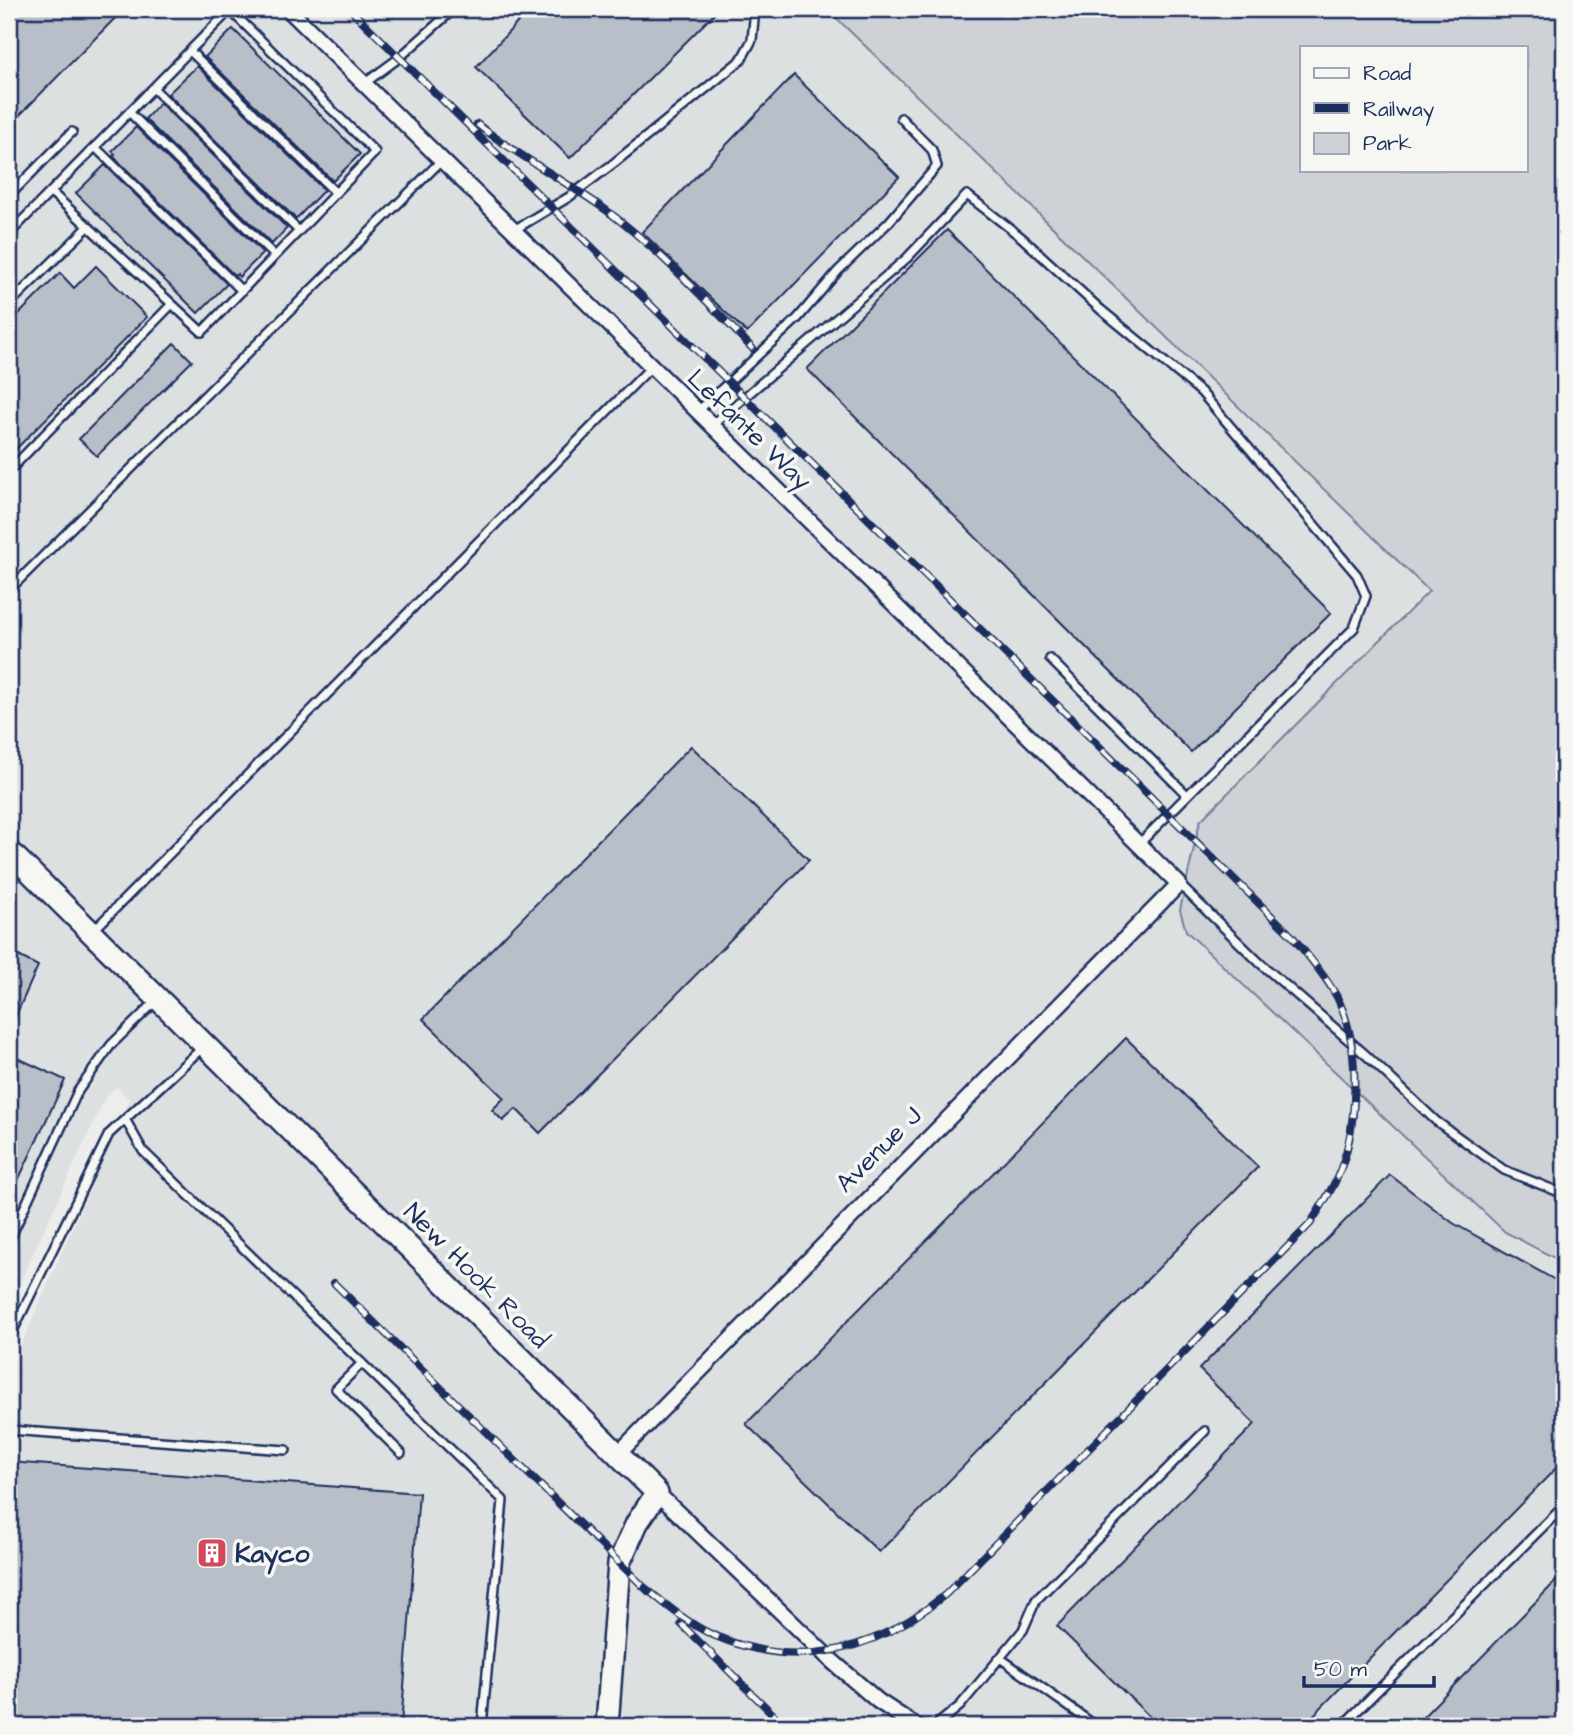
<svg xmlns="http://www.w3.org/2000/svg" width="1573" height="1735" viewBox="0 0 1573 1735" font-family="'Architects Daughter',sans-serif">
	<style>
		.built { fill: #dde0e1 }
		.green { fill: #ced2d7; stroke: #74809a; stroke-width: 2; fill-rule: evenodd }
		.building { fill: #b9bfc8; stroke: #1b2f5e; stroke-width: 2 }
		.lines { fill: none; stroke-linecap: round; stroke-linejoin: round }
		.lane-casing { stroke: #1b2f5e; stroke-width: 12 }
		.street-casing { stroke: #1b2f5e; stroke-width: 19 }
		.secondary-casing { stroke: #1b2f5e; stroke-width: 26 }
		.lane { stroke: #f6f6f2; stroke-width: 7 }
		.street { stroke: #f6f6f2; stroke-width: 14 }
		.secondary { stroke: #f6f6f2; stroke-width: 21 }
		.rail-casing { stroke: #1b2f5e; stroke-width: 8 }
		.rail { stroke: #f6f6f2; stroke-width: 5; stroke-dasharray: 16; stroke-linecap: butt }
		.labels { text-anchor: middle; stroke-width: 7; stroke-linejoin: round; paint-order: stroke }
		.street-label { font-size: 26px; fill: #1b2f5e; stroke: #f6f6f2 }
		.poi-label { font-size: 26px; font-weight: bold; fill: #1b2f5e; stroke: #f6f6f2; text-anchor: start }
	</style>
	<rect width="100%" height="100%" fill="#edeeec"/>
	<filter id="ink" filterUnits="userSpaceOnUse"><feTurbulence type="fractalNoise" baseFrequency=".0143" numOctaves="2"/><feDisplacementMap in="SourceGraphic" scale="14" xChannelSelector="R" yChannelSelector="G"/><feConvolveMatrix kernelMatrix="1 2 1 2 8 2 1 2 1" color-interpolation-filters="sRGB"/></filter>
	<g filter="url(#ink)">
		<!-- built -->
		<path class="built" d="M9,9h819l599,581 -227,230 -19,94 4,17 321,303 58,32v460h-1555v-354l120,-272 -12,-14 -11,10 -97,210z"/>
		<!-- green -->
		<path class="green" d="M827,9h737v1254l-59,-31 -319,-301 -6,-21 20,-89 229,-230zM1302,47h224v123h-224z"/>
		<!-- building -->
		<path class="building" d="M9,9h115l-115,117z
			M504,9h215l-149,149 -94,-91 42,-45z
			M233,29l127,125 -27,27 -128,-124z
			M197,66l127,124 -28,29 -128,-125z
			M794,75l105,102 -152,156 -105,-101z
			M160,103l127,125 -15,16 -127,-125z
			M136,127l127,126 -24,24 -2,-3 -2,2 -122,-120 2,-2 -3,-3z
			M105,165l122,119 -29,29 -122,-120z
			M947,230l384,383 -140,139 -384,-383z
			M96,266l51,51 -138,139v-132l51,-51 14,15z
			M174,343l18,18 -95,95 -18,-17z
			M691,746l118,114 -269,273 -24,-24 -13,12 -11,-11 12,-12 -81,-79z
			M9,951l29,15 -29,65z
			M1126,1038l132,129 -379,385 -133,-128z
			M9,1054l56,26 -56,120z
			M1390,1175l63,48 111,62v175l-261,266h-144l-102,-100 198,-202 -56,-55z
			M9,1462l410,31 -18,233h-392v-96l8,-7 -8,-9z
			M1564,1573v153h-150z"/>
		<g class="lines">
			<!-- lane casing -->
			<g class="lane-casing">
				<path id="lane" d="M190,51l146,142
					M365,83l34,-25 55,-49
					M153,88l146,143
					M129,112l146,144
					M95,147l147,144
					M51,192l121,112
					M9,196l63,-64
					M514,230l55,-33 45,-34 127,-103 11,-20 3,-31
					M9,234l221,-224 145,142 -173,180 -30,-28 -163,167
					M9,304l79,-77
					M698,411l100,-93 40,-47 51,-49 48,-56 -5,-16 -31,-32
					M712,425l195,-167 60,-63 54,42 79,72 101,83 156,183 9,21 -12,32 -215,216
					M9,590l433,-430
					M1050,659l137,136
					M1179,884l81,79 107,93 69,65 68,49 60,24
					M92,932l560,-566
					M125,1119l18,32 360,349 -21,226
					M9,1241l69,-150 33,-46 44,-43
					M9,1339l100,-205 93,-86
					M362,1363l-26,26 65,64
					M9,1430l277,20
					M1000,1658l96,68
					M935,1726l25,-20 63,-76 13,-30 169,-169
					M1342,1726l222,-220"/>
			</g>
			<!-- street casing -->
			<g class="street-casing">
				<path id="street" d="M288,9l891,875 -561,570
					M657,1493l175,168 46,40 38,25"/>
			</g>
			<!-- secondary casing -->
			<g class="secondary-casing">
				<path id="secondary" d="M9,851l648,642 -20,30 -18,40 -12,163"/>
			</g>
			<!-- lane -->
			<use href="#lane" class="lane"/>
			<!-- street -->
			<use href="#street" class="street"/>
			<!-- secondary -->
			<use href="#secondary" class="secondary"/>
			<!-- rail casing -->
			<g class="rail-casing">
				<path id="rail" d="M350,9l942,927c16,20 33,39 45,61 25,49 22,136 -2,185 -7,14 -16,28 -25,42l-364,370c-69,57 -147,78 -233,41 -26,-12 -48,-31 -70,-49
					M477,124c41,32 87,56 129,86 54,40 100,91 147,139
					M334,1283l315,309
					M681,1624l104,102"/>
			</g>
			<!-- rail -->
			<use href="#rail" class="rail"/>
		</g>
	</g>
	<!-- icons -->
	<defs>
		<g id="building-square" transform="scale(1.575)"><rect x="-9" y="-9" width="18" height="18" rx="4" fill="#d1495b" stroke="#f6f6f2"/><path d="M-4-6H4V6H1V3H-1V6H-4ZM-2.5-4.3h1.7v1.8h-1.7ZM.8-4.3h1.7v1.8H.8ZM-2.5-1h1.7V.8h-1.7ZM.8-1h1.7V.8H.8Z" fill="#fff"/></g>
	</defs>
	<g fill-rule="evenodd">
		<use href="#building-square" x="212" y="1553"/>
	</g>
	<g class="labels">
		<!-- street labels -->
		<g class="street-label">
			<text transform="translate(750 429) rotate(44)" y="9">Lefante Way</text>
			<text transform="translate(878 1149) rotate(-45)" y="9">Avenue J</text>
			<text transform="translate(477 1275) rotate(45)" y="9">New Hook Road</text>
		</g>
		<!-- poi labels -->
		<g class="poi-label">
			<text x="235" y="1562">Kayco</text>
		</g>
	</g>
	<!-- margin -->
	<rect width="1573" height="1735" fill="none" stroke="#f6f6f2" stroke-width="35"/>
	<rect x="18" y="18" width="1538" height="1700" fill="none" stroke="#1b2f5e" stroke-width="2.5" filter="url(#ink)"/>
	<!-- legend -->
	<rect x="1300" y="46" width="228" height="126" fill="#f6f6f2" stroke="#9ea6b7" stroke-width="2"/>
	<rect x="1314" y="68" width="35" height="10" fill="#f6f6f2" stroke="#9ea6b7" stroke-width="2"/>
	<text x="1363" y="80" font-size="21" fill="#1b2f5e">Road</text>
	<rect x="1314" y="103" width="35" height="10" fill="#1b2f5e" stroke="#9ea6b7" stroke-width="2"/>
	<text x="1363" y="116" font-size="21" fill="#1b2f5e">Railway</text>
	<rect x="1314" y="133" width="35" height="21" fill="#ced2d7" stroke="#9ea6b7" stroke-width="2"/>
	<text x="1363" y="150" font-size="21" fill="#1b2f5e">Park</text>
	<!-- scale -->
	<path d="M1304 1676v10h130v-10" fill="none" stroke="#1b2f5e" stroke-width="3.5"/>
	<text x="1314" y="1676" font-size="21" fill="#1b2f5e" stroke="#f6f6f2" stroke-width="5" paint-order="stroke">50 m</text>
</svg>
